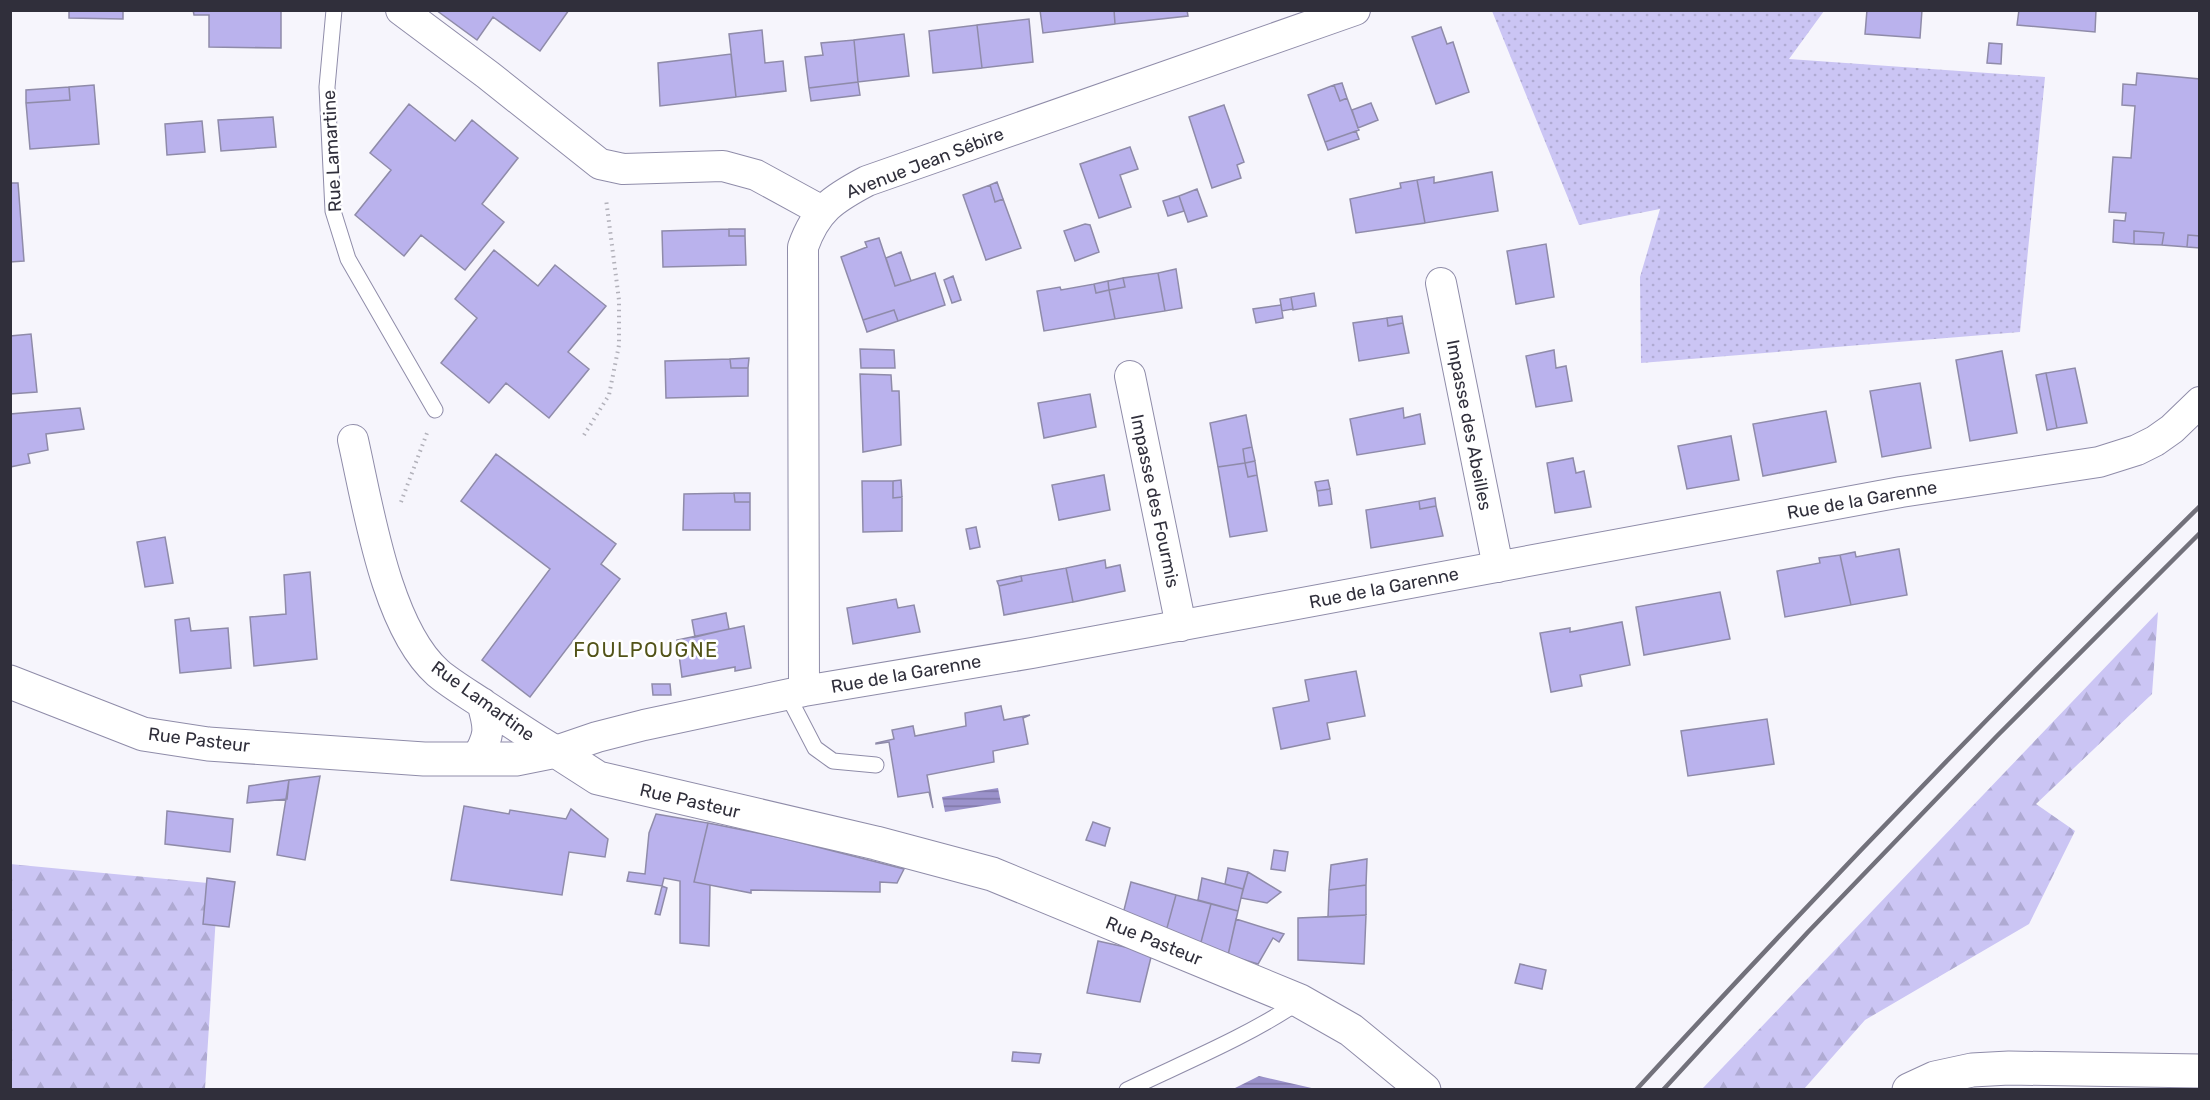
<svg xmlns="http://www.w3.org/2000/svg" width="2210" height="1100" viewBox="0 0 2210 1100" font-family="Rubik,sans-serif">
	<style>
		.forest { fill: url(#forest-firs) }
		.garden { fill: url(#garden-dots) }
		.water { fill: url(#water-rules) }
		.building { fill: #bab2ed; stroke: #8f8ba9; stroke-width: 1.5 }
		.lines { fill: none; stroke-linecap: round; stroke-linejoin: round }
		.service-casing { stroke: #8f8ca9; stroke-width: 17 }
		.minor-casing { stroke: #8f8ca9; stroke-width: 32 }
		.tertiary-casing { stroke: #8f8ca9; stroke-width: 35 }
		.path { stroke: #b2b1ba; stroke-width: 4; stroke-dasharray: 1.5 4.5; stroke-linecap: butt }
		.service { stroke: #fff; stroke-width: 15 }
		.minor { stroke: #fff; stroke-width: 30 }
		.tertiary { stroke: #fff; stroke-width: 33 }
		.rail { stroke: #72717b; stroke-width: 4.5 }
		.labels { text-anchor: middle; stroke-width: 5; stroke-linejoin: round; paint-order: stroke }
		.street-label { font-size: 18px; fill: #302f3b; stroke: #fff }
		.neighbourhood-label { font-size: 20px; letter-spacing: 1.5px; fill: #525318; stroke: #fff }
	</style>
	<defs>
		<pattern id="forest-firs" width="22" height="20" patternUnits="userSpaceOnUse" patternTransform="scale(1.5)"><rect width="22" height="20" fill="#cbc5f4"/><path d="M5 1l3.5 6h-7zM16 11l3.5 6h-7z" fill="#afaad2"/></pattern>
		<pattern id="garden-dots" width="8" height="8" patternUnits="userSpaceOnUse" patternTransform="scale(1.5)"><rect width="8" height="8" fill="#cbc5f4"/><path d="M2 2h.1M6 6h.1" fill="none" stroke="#afaad2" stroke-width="1.8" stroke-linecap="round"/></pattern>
		<pattern id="water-rules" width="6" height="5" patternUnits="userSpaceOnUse" patternTransform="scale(1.5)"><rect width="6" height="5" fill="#9b92cb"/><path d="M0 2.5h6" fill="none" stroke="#7f78a6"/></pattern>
	</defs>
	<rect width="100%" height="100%" fill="#f6f5fc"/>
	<!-- forest -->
	<path class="forest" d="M2158,612l-6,82 -116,110 39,27 -46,93 -164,96 -61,69h-102z
		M10,864l208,20 -13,205h-194z"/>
	<!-- garden -->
	<path class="garden" d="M1492,11h332l-35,48 256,18 -25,255 -379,31 -1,-86 20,-68 -81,16z"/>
	<!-- water -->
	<path class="water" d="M998,788l3,15 -56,9 -3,-15z
		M1259,1076l57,13h-83z"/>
	<!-- building -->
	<path class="building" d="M69,10h54v9l-54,-1z
		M193,10h88v38l-72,-1v-32h-15z
		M436,10h133l-29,41 -47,-34 -16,23z
		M1040,10h74l1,14 -72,9z
		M1114,10h73l1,6 -73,8z
		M1867,10h55l-2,28 -55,-4z
		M2019,10h77l-1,22 -78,-7z
		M1029,19l4,43 -51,6 -5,-43z
		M977,25l5,43 -49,5 -4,-42z
		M1441,27l6,17 6,-2 16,50 -33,12 -24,-67z
		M762,30l3,33 18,-2 3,30 -50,6 -7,-63z
		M904,34l5,42 -51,6 -4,-42z
		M854,40l4,42 -49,6 -4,-31 18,-2 -2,-12z
		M1989,43l13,1 -1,20 -14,-1z
		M731,54l5,43 -76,9 -2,-43z
		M2137,73l63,6v157l-12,-1 -1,12 -25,-2 2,-12 -30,-2v13l-21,-2 1,-22 11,1 1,-8 -17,-1 4,-55 18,1 4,-52 -13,-1 1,-21 13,1z
		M858,82l2,13 -49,6 -2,-13z
		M1342,83l5,15 -7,3 -6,-16z
		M94,85l5,59 -69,5 -4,-46 44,-3 -1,-13z
		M1334,85l6,16 7,-3 12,32 -34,12 -17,-47z
		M69,87l1,13 -44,3v-13z
		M1371,103l7,17 -20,8 -6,-18z
		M409,104l46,37 17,-21 46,38 -36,46 22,18 -39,48 -44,-35 -17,21 -49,-41 36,-45 -21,-17z
		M1224,105l20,57 -7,3 4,13 -29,10 -23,-71z
		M273,117l3,30 -55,4 -3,-31z
		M202,121l3,31 -38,3 -2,-31z
		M1356,131l3,8 -31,11 -3,-8z
		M1130,147l8,22 -18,6 11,32 -32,11 -19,-54z
		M1492,172l6,39 -73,12 -8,-43 17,-3v6z
		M1417,180l8,43 -69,10 -6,-34 51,-11 -1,-5z
		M997,182l6,17 -8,3 -5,-17z
		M10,183h8l6,78 -14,1z
		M990,185l5,17 8,-3 18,49 -35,12 -23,-65z
		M1197,189l10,27 -19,6 -9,-26z
		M1179,196l5,15 -16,5 -5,-15z
		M1085,224l5,1 9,27 -24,9 -11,-30z
		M729,229v7h16l1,29 -83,2 -1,-36z
		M729,229h16v7h-16z
		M2134,231l30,2 -2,12 -28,-1z
		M2188,235l12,1v12l-13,-1z
		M879,238l16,48 40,-13 10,32 -47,16 -4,-11 -31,10 -22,-63 26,-10 -2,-5z
		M1546,244l8,53 -38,7 -9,-53z
		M494,250l44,36 17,-21 51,41 -38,46 21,17 -40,49 -43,-35 -17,20 -48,-40 36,-45 -22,-19z
		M901,252l10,29 -16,5 -9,-28z
		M1176,269l6,39 -17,3 -7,-38z
		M1158,273l7,38 -50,8 -6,-29 16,-3 -2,-9z
		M953,276l8,24 -9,3 -8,-23z
		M1123,278l2,9 -16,3 -1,-9z
		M1108,281l1,9 -13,3 -2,-9z
		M1094,284l2,9 13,-3 6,29 -71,12 -7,-40 23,-4 1,3z
		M1314,293l2,13 -23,4 -2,-13z
		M1291,297l2,12 -11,2 -2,-12z
		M1281,305l2,13 -27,5 -3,-14z
		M894,310l4,11 -31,11 -4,-12z
		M1402,316l1,7 -15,3 -1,-8z
		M1387,318l1,8 15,-3 6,30 -50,8 -6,-38z
		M31,334l6,58 -27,2v-58z
		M860,349l34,1 1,18h-34z
		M1554,350l2,18 10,-2 6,35 -36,6 -10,-51z
		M2002,351l15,82 -47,8 -14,-81z
		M749,358l-1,10h-17l-1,-9z
		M730,359l1,9h17v28l-82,2 -1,-37z
		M2075,368l12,55 -30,5 -11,-55z
		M2046,373l11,55 -10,2 -11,-55z
		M860,374l31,1 1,16h7l2,54 -38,7z
		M1920,383l11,65 -49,9 -12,-66z
		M1090,394l6,33 -52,11 -6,-35z
		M80,408l4,21 -38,5 2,16 -20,4 2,9 -20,4v-53z
		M1403,408l1,10 16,-4 5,30 -68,11 -7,-36z
		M1826,411l10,51 -73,14 -10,-52z
		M1246,415l6,32 -9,2 2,14 -27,4 -8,-44z
		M1731,436l8,44 -52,9 -9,-43z
		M1252,447l3,14 -10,2 -2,-14z
		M496,454l120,90 -15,20 19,15 -90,118 -48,-37 68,-91 -89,-68z
		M1573,458l3,15 8,-2 7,36 -36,6 -8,-50z
		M1255,461l2,14 -9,2 -3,-14z
		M1245,463l3,14 9,-2 10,56 -37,6 -12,-70z
		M1104,475l6,35 -51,10 -7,-35z
		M901,480l1,17 -9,1v-17z
		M1328,480l2,9 -13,2 -2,-9z
		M862,481h31v17l9,-1v34l-39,1z
		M1330,489l2,15 -13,2 -2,-15z
		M734,493l1,9h15v28h-67l1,-36z
		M734,493h16v9h-15z
		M1435,498l1,8 -16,3 -1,-8z
		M1419,501l1,8 16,-3 7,30 -72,12 -5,-38z
		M976,527l4,20 -10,2 -4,-20z
		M165,537l8,46 -28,4 -8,-45z
		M1899,549l8,46 -56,10 -11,-50 15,-3 1,5z
		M1840,555l11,50 -66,12 -8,-46 43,-8 -1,-5z
		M1105,560l1,8 14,-3 5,26 -52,11 -7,-34z
		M1066,568l7,34 -69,13 -5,-29 23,-5 -1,-5z
		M310,572l7,87 -63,7 -4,-49 36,-3 -2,-39z
		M1021,576l1,5 -23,5 -2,-5z
		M1720,592l10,47 -86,16 -8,-48z
		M896,599l2,9 16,-3 6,27 -67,12 -6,-36z
		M726,613l3,16 -34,8 -3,-17z
		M189,618l2,13 37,-3 3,40 -51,5 -5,-53z
		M1622,622l8,43 -50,10 2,11 -31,6 -11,-59 30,-5v4z
		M744,626l7,42 -16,3v-4l-53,10 -5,-37z
		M1356,671l9,45 -38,7 3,16 -49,10 -8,-41 36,-7 -4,-21z
		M652,684h18l1,11h-18z
		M1001,706l3,14 26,-5 -7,3 5,26 -35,7 1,11 -67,13 6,33 -4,-16 -31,5 -9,-55 -13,2v-1l18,-4 -2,-9 21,-4 2,10 51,-10 -1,-13z
		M1767,719l7,45 -86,12 -7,-45z
		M320,776l-15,84 -28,-5 12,-75z
		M289,780l-2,19 -40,4 2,-17z
		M464,806l45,8 1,-4 56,9 5,-10 37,30 -3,18 -36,-5 -7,43 -111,-15z
		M167,811l66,8 -3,33 -65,-8z
		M656,814l52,9 -14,59 16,3 -1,61 -29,-3v-62l-16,-3 -2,8 -35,-5 2,-9 16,2 4,-41z
		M1093,822l17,6 -5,18 -19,-6z
		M708,823l74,15 122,31 -7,14 -17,-1v10l-129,-2v3l-57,-11z
		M1274,850l14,2 -3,19 -14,-2z
		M1367,859l-1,26 -37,5 2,-25z
		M1228,868l20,4 -5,17 -18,-5z
		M1248,872l33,20 -14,11 -26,-5z
		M207,878l28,4 -6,45 -26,-3z
		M1202,878l41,11 -5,22 -40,-11z
		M1131,882l45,13 -11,40 -44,-13z
		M1366,885v30l-38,2 1,-27z
		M662,886l5,2 -7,27 -5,-1z
		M1176,895l35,9 -11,42 -35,-11z
		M1211,904l27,7 -10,44 -28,-9z
		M1366,915l-2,49 -66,-4v-42z
		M1236,919l48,15 -5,8 -6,-4 -15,26 -30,-9z
		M1098,941l54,12 -12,49 -53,-9z
		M1520,964l26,6 -4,19 -27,-6z
		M1013,1052l28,2 -2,9 -27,-2z"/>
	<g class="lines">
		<!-- service casing -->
		<g class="service-casing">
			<path id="service" d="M334,10l-7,77 6,124 15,48 87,151
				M787,694l28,54 18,13 43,4
				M1127,1090c58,-28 120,-53 173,-89"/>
		</g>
		<!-- minor casing -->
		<g class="minor-casing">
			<path id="minor" d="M401,10l87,65 112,89 23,5 100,-3 33,9 66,36
				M1441,283l57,284
				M1130,376l51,250
				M353,440c15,66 33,187 85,233 13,11 30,21 45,31 24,16 47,32 73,47l41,-14 47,-12 160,-34 228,-38 869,-161 198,-30 38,-12 18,-9 17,-12 28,-27
				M804,691l-1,-444c13,-37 30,-48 64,-66l488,-171
				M476,759c14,-23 14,-30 6,-56"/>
		</g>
		<!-- tertiary casing -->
		<g class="tertiary-casing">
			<path id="tertiary" d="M10,682l133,52 65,10 216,15h92l40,-8 42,27 278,65 116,31 308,127 51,29 73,60
				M1909,1090l26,-12 37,-8 37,-2 191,3"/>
		</g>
		<!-- path -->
		<path class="path" d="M584,435l25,-40 10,-50v-45l-13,-101
			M401,502l26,-69"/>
		<!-- service -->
		<use href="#service" class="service"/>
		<!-- minor -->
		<use href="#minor" class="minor"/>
		<!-- tertiary -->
		<use href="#tertiary" class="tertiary"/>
		<!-- rail -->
		<path class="rail" d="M1636,1090c183,-199 371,-394 564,-584
			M1663,1090l145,-158 189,-196 203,-203"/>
	</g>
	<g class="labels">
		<!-- street labels -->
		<g class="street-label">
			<text transform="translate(332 151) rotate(-93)" y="6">Rue Lamartine</text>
			<text transform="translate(925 163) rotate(-21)" y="6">Avenue Jean Sébire</text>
			<text transform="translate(1469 425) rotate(79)" y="6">Impasse des Abeilles</text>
			<text transform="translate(1862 500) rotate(-10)" y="6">Rue de la Garenne</text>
			<text transform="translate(1155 501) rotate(78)" y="6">Impasse des Fourmis</text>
			<text transform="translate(1384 588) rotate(-11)" y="6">Rue de la Garenne</text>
			<text transform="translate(906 674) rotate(-10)" y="6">Rue de la Garenne</text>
			<text transform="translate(483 701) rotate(36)" y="6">Rue Lamartine</text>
			<text transform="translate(199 740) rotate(7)" y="6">Rue Pasteur</text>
			<text transform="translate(690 801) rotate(13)" y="6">Rue Pasteur</text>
			<text transform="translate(1154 941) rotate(22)" y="6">Rue Pasteur</text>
		</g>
		<!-- neighbourhood labels -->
		<g class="neighbourhood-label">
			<text x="646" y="657">FOULPOUGNE</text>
		</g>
	</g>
	<!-- border -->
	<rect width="2210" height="1100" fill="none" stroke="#302f3b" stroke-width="24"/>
</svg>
